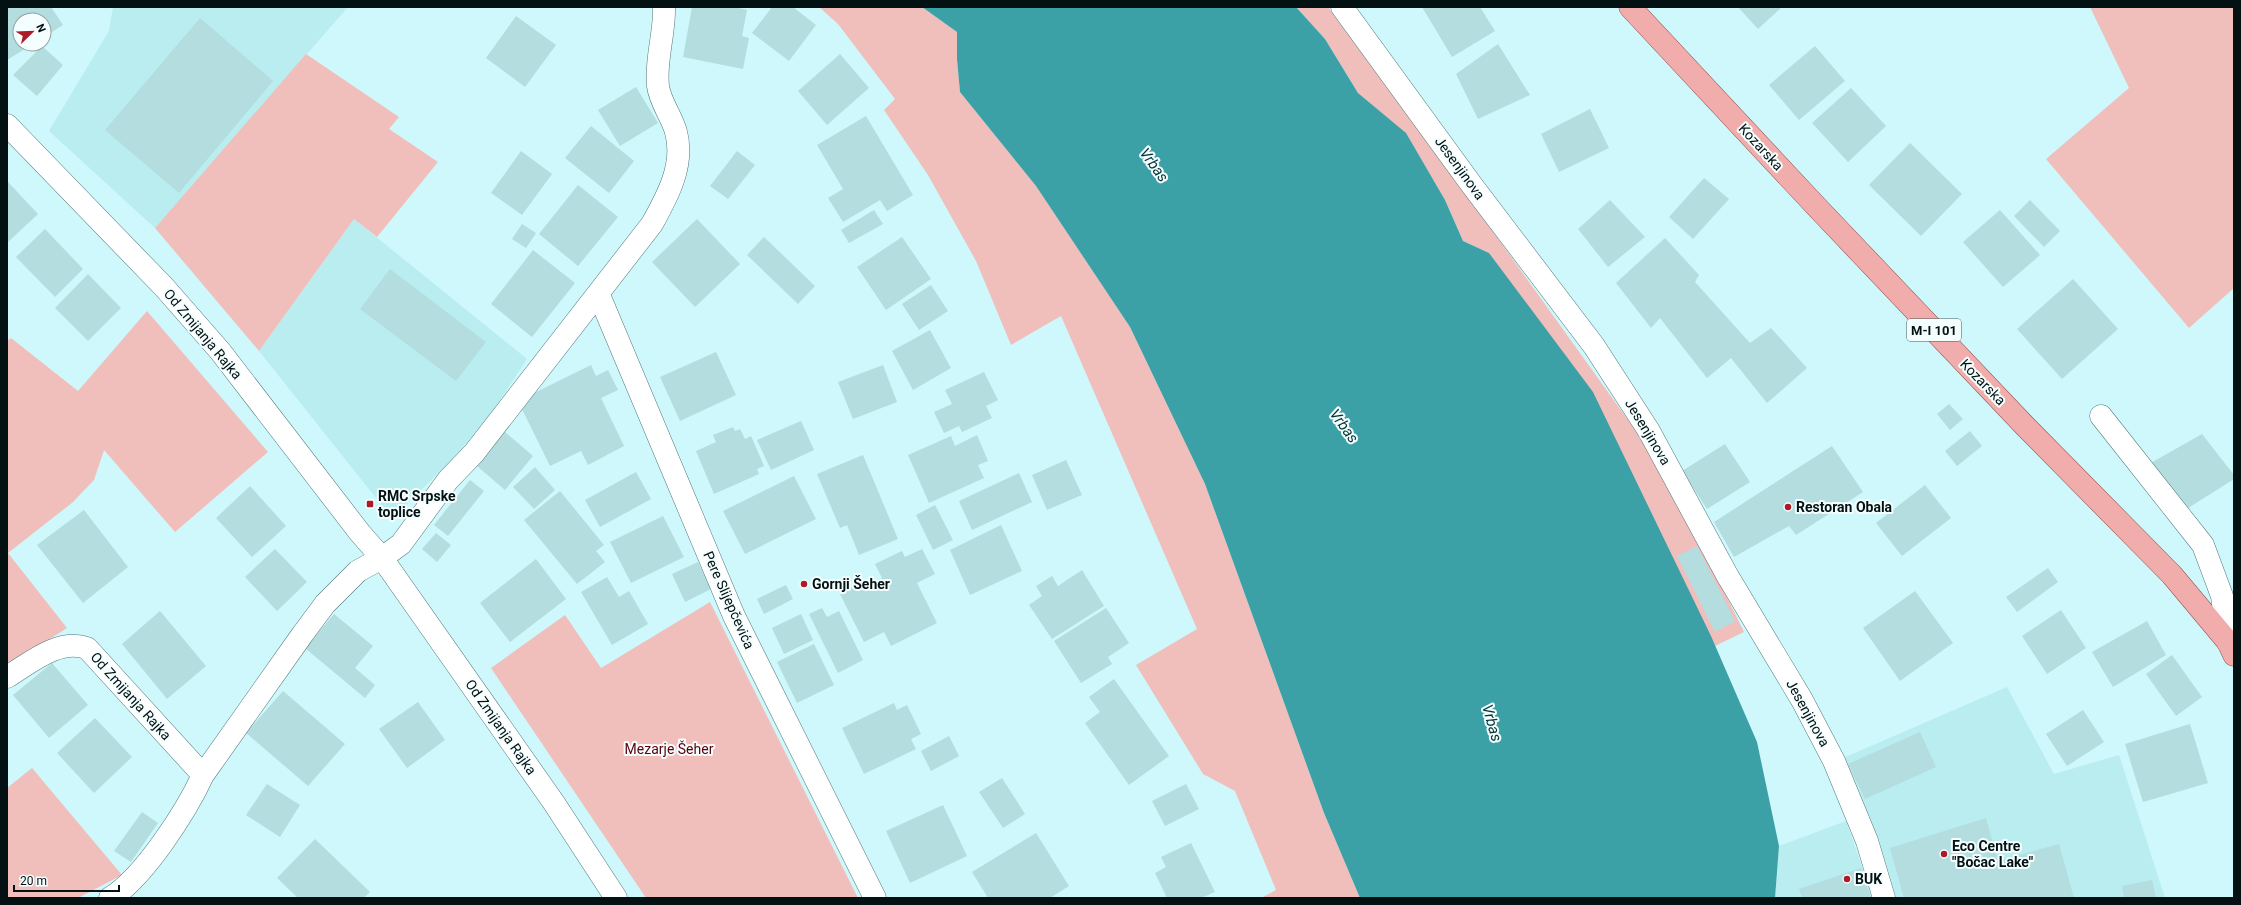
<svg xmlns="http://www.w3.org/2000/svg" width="2241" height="905" viewBox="0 0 2241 905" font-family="Roboto,sans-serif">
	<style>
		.built { fill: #b9edf0 }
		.green { fill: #f0bfbc }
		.water { fill: #3ca0a7 }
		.building { fill: #b3dddf }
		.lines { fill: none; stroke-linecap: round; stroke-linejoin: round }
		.street-casing { stroke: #51787b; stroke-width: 23 }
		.secondary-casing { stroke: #51787b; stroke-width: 23 }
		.primary-casing { stroke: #975351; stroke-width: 23 }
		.street { stroke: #fff; stroke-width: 22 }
		.secondary { stroke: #fff; stroke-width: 22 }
		.primary { stroke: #f1adab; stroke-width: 22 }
		.poi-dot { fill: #ad1928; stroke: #f5fefe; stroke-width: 1.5 }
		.labels { text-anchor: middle; stroke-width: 4; stroke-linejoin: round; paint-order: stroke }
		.shield { fill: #f5fefe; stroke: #4c5859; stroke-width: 1 }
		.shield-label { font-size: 13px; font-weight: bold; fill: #031112 }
		.street-label { font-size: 14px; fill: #031112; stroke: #f5fefe }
		.poi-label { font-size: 14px; font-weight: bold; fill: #031112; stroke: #f5fefe; text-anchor: start }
		.park-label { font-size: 14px; fill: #5c000d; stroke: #f5fefe }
		.water-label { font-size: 15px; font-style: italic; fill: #023336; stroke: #f5fefe }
	</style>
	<rect width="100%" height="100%" fill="#cef8fb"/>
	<!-- built -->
	<path class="built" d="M113,7h235l-193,221 -106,-97 60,-100z
		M354,219l173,140 -34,52 -40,48 -61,59 -133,-167z
		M2007,687l47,87 65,-19 46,143h-272l-52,-139z
		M1846,821l27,77h-98l4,-52z"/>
	<!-- green -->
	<path class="green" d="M819,7h103l35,25v27l3,33 76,94 94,141 75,157 119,329 36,85h-99l15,-8 -41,-99 -32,-17 -67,-109 61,-36 -136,-313 -50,29 -35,-84 -48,-86 -44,-65 11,-11 -57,-75z
		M1296,7h32l105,141 233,325 78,159 -29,14 -52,-106 -174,-287 -26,-12 -18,-41 -39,-66 -48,-41 -33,-54z
		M2090,7h144v281l-45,40 -143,-169 83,-71z
		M306,54l93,63 -10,12 49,33 -61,75 -23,-18 -95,132 -104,-123z
		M147,311l121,141 -93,80 -71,-82 -10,30 -21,22 -65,51 59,75 -50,32 -10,2v-321l4,-3 67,53z
		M710,602l148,296h-212l-155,-230 74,-53 36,53z
		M32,768l90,107 -44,23h-71v-110z"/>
	<!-- water -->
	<path class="water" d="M922,7h374l29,32 33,54 48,40 39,67 18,41 26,12 104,139 118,244 46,106 22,104 -4,52h-415l-36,-85 -119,-329 -75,-157 -94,-141 -76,-94 -3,-33v-27z"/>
	<!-- building -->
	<path class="building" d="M7,7h44l12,18 -19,12v-17h-24v24h13l-26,16z
		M692,7h42l13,3 -5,26 7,2 -6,31 -60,-12z
		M772,7h21l23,18 -27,36 -37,-28z
		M1422,7h58l15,24 -43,26z
		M1738,7h44l-24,22z
		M516,16l40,29 -31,42 -39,-29z
		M200,18l73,63 -94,112 -74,-63z
		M1498,44l32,51 -52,24 -22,-45z
		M42,46l21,19 -26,31 -24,-21z
		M1815,46l30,35 -46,39 -30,-35z
		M840,54l29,34 -42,37 -29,-34z
		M636,87l22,36 -38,23 -22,-36z
		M1851,88l35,38 -38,36 -36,-39z
		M1590,109l19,39 -50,24 -18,-38z
		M866,116l47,79 -26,16 -7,-11 -37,22 -15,-24 15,-9 -26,-44z
		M591,126l43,35 -25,32 -44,-35z
		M1910,143l52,51 -41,42 -52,-51z
		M521,151l31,23 -30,41 -31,-22z
		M737,151l18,14 -27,34 -18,-13z
		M1704,178l25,21 -36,40 -24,-22z
		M7,181l31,33 -31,29z
		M578,185l40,32 -40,49 -39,-32z
		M1610,200l35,37 -37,30 -30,-38z
		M2030,200l30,31 -16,16 -30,-31z
		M874,210l9,14 -34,19 -8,-13z
		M2000,210l40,45 -37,32 -40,-45z
		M697,219l43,45 -45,43 -43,-45z
		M522,224l14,9 -10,15 -14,-9z
		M45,229l38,40 -28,28 -39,-40z
		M764,237l51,49 -17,18 -51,-49z
		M902,237l29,42 -45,31 -29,-43z
		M1665,238l34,37 -4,7 55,61 21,-15 36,40 -40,35 -36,-45 -24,20 -47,-60 -9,10 -35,-45z
		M533,250l42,33 -43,54 -41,-33z
		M390,269l96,73 -30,39 -96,-72z
		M88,274l33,34 -33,33 -33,-33z
		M2073,279l45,50 -56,50 -45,-50z
		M931,285l17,26 -29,19 -17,-26z
		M930,330l21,38 -38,22 -21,-39z
		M716,352l20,43 -56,26 -20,-44z
		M591,365l5,11 12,-6 10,20 -17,8 23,48 -36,19 -7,-14 -31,15 -32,-65z
		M883,365l14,37 -44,17 -15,-37z
		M984,372l14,28 -12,6 6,12 -30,14 -3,-6 -15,7 -10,-21 18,-8 -7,-14z
		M1949,404l14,15 -13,11 -13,-16z
		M801,421l13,29 -43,20 -14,-30z
		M733,427l2,4 5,-2 5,10 6,-3 13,30 -7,3 2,5 -45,20 -18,-43 20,-9 -3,-7z
		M1970,431l12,15 -25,20 -12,-15z
		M505,432l28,24 -28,34 -28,-24z
		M2202,434l32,41v4l-49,31 -36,-46z
		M977,435l11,26 -10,4 6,13 -55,25 -21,-48 43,-19 4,10z
		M1725,444l25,38 -43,27 -25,-38z
		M1832,446l31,46 -67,43 -7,-9 -55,31 -20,-35z
		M863,455l35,84 -39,16 -12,-30 -7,3 -23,-54z
		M1066,460l16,35 -35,15 -15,-35z
		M535,467l20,23 -21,19 -21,-22z
		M636,472l15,27 -51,28 -15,-27z
		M1019,473l13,29 -60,28 -13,-29z
		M794,476l22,43 -71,35 -22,-43z
		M470,480l14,11 -36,45 -14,-11z
		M1925,485l26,33 -49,38 -26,-33z
		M250,486l36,40 -34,31 -36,-39z
		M560,491l44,54 -8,6 9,11 -28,22 -53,-64z
		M935,505l18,35 -20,10 -17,-35z
		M84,510l44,57 -45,36 -46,-58z
		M663,516l21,41 -53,26 -21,-41z
		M1001,525l21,46 -52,24 -20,-45z
		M436,533l15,12 -14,17 -15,-13z
		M1697,546l38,75 -20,11 -38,-76z
		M275,549l32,33 -30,29 -32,-34z
		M922,549l13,25 -18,9 20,40 -46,23 -7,-14 -20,10 -24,-48 27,-14 2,4 13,-6 -7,-14 27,-13 3,6z
		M536,559l30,40 -56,43 -30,-39z
		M698,562l13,27 -26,13 -13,-28z
		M2048,568l10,14 -41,30 -11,-15z
		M1082,570l22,36 -52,33 -23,-34 13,-9 -6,-10 16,-10 6,10z
		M607,577l12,20 10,-6 19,33 -36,21 -31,-53z
		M786,585l7,14 -29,15 -7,-15z
		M1915,591l38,52 -53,38 -37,-53z
		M822,608l5,9 12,-6 24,49 -25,13 -29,-59z
		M1106,608l23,35 -21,14 4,7 -31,19 -27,-42z
		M2061,610l25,38 -39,26 -25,-38z
		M160,611l46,55 -39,33 -45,-55z
		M334,614l39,32 -18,22 20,17 -10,13 -60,-50z
		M801,614l12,26 -29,14 -12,-26z
		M2147,621l19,34 -53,32 -21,-35z
		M814,644l20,41 -37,18 -20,-41z
		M2172,655l30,42 -26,19 -30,-42z
		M52,663l36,42 -39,33 -36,-43z
		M1114,679l55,77 -40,29 -44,-62 15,-11 -11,-15z
		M283,691l62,53 -37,42 -62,-53z
		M418,702l27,38 -38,28 -28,-39z
		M894,703l3,7 10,-5 14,29 -10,5 5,10 -52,25 -22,-46z
		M2083,710l21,32 -37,24 -21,-32z
		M95,718l37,39 -38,36 -37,-40z
		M2190,724l18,59 -65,19 -18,-58z
		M1920,732l16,35 -71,32 -17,-35z
		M949,736l10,20 -28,15 -10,-20z
		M1002,778l23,36 -22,14 -24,-36z
		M267,784l33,21 -20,32 -34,-22z
		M1186,784l13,25 -34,17 -13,-25z
		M943,805l24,51 -57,27 -24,-52z
		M142,812l16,11 -27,39 -17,-11z
		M1986,818l12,43 61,-17 15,54h-170l-14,-50z
		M1036,833l33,53 -19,12h-62l-16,-26z
		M315,839l55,53 -6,6h-66l-21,-20z
		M1191,843l24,49 -14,6h-34l-12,-25 11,-6 -5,-10z
		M1861,868l10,30h-69l-3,-9z
		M2152,880l4,18h-32l-2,-12z"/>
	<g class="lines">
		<!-- street casing -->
		<g class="street-casing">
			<path id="street" d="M1342,7l129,177 123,162 55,85 78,144 75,125 32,61 33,80 17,57
				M599,295l135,321 141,282
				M2101,416l102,129 19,51 6,46
				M7,677c23,-14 52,-39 80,-29l116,127
				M110,898c33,-19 77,-88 93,-123l99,-140 23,-31 33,-33 24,-13 19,-14 47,-64 26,-27 178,-229c15,-27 33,-59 24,-92 -4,-15 -16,-30 -18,-46 -3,-26 7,-53 6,-79"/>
		</g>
		<!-- secondary casing -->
		<g class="secondary-casing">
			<path id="secondary" d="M7,125l157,162 56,64 140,182 22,25 172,245 62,95"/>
		</g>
		<!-- primary casing -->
		<g class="primary-casing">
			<path id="primary" d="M1630,7l183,196 212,223 147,149 56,67 6,13"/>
		</g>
		<!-- street -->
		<use href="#street" class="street"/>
		<!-- secondary -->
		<use href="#secondary" class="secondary"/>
		<!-- primary -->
		<use href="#primary" class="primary"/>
	</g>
	<!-- markers -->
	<g class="poi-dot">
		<rect x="366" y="500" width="8" height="8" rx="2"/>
		<circle cx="1788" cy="507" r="4"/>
		<circle cx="804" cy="584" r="4"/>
		<circle cx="1944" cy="854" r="4"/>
		<circle cx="1847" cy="879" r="4"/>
	</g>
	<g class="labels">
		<!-- shield labels -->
		<rect class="shield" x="1907" y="319" width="54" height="22" rx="3"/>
		<g class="shield-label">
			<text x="1934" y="335">M-I 101</text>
		</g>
		<!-- street labels -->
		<g class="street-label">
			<text transform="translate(1761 147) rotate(47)" y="5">Kozarska</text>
			<text transform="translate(1460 168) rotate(54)" y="5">Jesenjinova</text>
			<text transform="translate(203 334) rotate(50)" y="5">Od Zmijanja Rajka</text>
			<text transform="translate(1983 382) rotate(46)" y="5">Kozarska</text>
			<text transform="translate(1648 432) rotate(59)" y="5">Jesenjinova</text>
			<text transform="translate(729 600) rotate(66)" y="5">Pere Slijepčevića</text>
			<text transform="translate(131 696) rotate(48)" y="5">Od Zmijanja Rajka</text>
			<text transform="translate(1808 713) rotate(61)" y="5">Jesenjinova</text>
			<text transform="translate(501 727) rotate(55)" y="5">Od Zmijanja Rajka</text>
		</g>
		<!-- poi labels -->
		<g class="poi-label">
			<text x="378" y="501">RMC Srpske<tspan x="378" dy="16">toplice</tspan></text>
			<text x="1796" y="512">Restoran Obala</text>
			<text x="812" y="589">Gornji Šeher</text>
			<text x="1952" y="851">Eco Centre<tspan x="1952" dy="16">"Bočac Lake"</tspan></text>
			<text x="1855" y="884">BUK</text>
		</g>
		<!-- park labels -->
		<g class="park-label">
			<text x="669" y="754">Mezarje Šeher</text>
		</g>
		<!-- water labels -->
		<g class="water-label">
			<text transform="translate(1154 165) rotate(54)" y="5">Vrbas</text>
			<text transform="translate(1344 426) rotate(54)" y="5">Vrbas</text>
			<text transform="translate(1492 723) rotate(74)" y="5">Vrbas</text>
		</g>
	</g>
	<!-- border -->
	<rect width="2241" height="905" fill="none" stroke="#031112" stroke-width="16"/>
	<!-- north arrow -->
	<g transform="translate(32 32) rotate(67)"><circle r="19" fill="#f5fefe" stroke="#949fa0"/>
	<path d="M0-3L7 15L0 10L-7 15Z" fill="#ad1928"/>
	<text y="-6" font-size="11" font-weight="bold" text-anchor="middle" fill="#031112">N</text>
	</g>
	<!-- scale -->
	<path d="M14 885v6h105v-6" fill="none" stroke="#031112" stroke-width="2"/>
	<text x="20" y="885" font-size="12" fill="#031112" stroke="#f5fefe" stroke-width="3" paint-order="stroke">20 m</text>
</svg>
